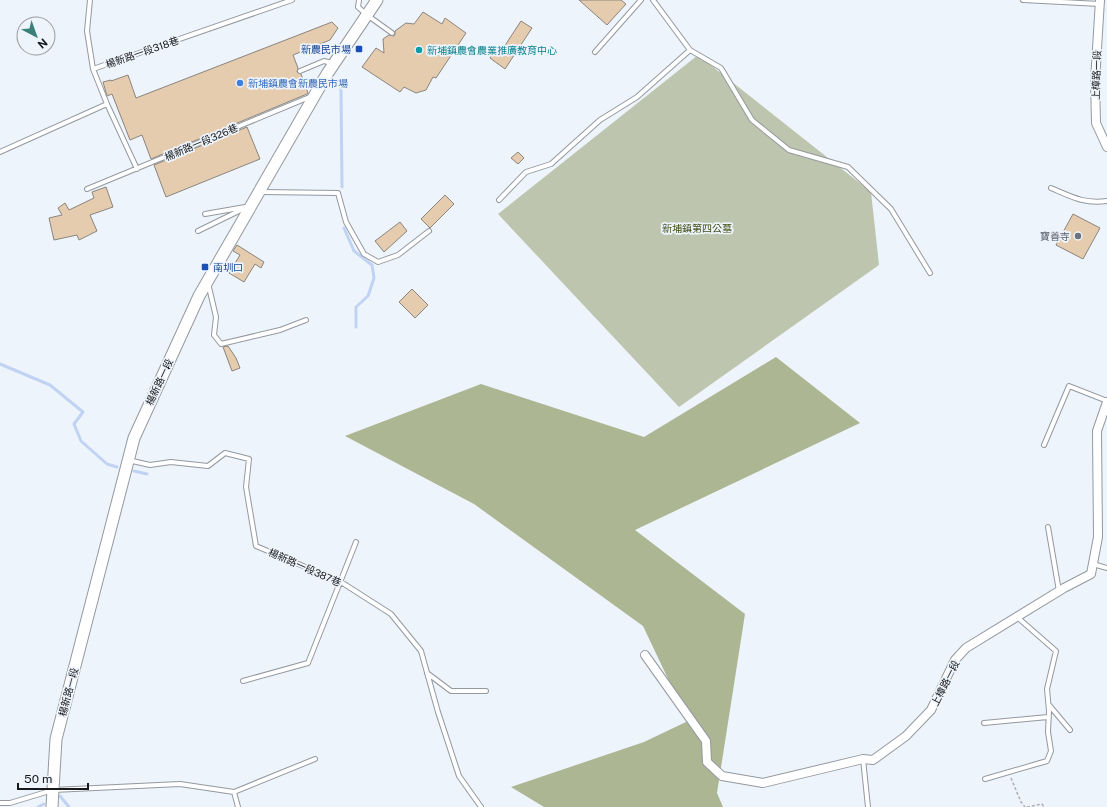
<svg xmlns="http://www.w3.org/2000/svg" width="1107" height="807" viewBox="0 0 1107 807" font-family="'Public Sans','Noto Sans TC',sans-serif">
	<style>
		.green { fill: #bec5ae }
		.forest { fill: #adb693 }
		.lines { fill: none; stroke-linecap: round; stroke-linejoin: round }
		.stream { stroke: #c1d3f3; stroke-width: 3 }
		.building { fill: #e6ccaf; stroke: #89847e }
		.lane-casing { stroke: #93999f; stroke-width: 6 }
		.street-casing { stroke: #93999f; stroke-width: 10 }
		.secondary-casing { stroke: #93999f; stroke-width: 13 }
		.path { stroke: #acb1b7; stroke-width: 1.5; stroke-dasharray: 3 2; stroke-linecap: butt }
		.lane { stroke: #fff; stroke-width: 4 }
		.street { stroke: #fff; stroke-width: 8 }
		.secondary { stroke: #fff; stroke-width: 11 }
		.transit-dot { fill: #1a4fb4; stroke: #eef4fb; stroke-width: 1.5 }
		.culture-dot { fill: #0f9aa8; stroke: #eef4fb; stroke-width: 1.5 }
		.shop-dot { fill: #3f7fe0; stroke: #eef4fb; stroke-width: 1.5 }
		.worship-dot { fill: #6b7280; stroke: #eef4fb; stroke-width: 1.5 }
		.labels { text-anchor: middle; stroke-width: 3.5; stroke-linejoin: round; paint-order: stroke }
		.transit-label { font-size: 10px; fill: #164399; stroke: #eef4fb; text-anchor: end }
		.culture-label { font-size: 10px; fill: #0d838f; stroke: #eef4fb; text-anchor: start }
		.street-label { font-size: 10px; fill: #16181b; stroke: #eef4fb }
		.shop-label { font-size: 10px; fill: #366cbe; stroke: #eef4fb; text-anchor: start }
		.park-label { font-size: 10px; fill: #404b13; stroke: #eef4fb }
		.worship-label { font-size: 10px; fill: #5b616d; stroke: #eef4fb; text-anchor: end }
	</style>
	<rect width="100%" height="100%" fill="#eef4fb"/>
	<!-- green -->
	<path class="green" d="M698,55l173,137 8,73 -200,142 -181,-193z"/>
	<!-- forest -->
	<path class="forest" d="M776,357l84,66 -225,107 110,84 -28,179 6,14h-179l-33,-20 133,-45 44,-21 -45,-95 -169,-122 -129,-68 136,-52 163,53z"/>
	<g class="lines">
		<!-- stream -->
		<path class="stream" d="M341,88l1,99
			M344,228l10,23 18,14 2,13 -6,18 -12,11v20
			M0,364l50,21 33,27 -9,12 7,17 26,23 10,3
			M134,471l13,3
			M60,796l9,11
			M38,807l6,-3"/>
	</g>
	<!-- building -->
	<path class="building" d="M579,0h42l5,4 -19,21z
		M423,12l19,12 3,-6 21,15 -30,45 -3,-1 -7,13 -10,3 -12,-6 -4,5 -38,-25 14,-19 8,5 -1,-14 6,-4 5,1 1,-2v-3l11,-8 8,1z
		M521,21l11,7 -27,41 -15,-11 8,-11 4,3z
		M332,22l6,6 -8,12 -37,15 5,13 -1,4 4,2 7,19 -1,1 -156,65 -9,-24 -12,5 -18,-46 -5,2 -4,-14 8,-2v1l17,-6 8,23z
		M247,127l13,32 -94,38 -12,-32z
		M518,152l6,6 -6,6 -7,-6z
		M106,187l7,20 -23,8 7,16 -18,9 -2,-5 -23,5 -5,-22 13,-3 -4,-7 7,-5 4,7 25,-12 -2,-6z
		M445,195l9,9 -24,24 -9,-9z
		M1073,214l27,14 -17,31 -27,-14z
		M400,222l7,9 -23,21 -9,-11z
		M237,245l27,17 -3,6 -6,-4 -11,18 -15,-9 11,-18 -7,-4z
		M412,289l16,16 -13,13 -16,-16z
		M228,346l8,12 4,10 -8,3 -9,-24z"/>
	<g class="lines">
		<!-- lane casing -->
		<g class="lane-casing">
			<path id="lane" d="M90,0l-3,31 6,38
				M359,0l-1,7 9,8 25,18
				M653,0l37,50 31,18 31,52 37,30 59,17 43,42 39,64
				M1023,0l77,4
				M595,52l46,-52
				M300,71l24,-10 8,2
				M107,104l30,65
				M0,152l107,-48 -14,-35 199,-69
				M1051,188c21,9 33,16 56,13
				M87,189l225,-93
				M262,192l76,1 8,29 18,32 14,8 20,-7 31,-24
				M499,200l27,-28 25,-8 49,-44 37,-23 53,-47
				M205,214l40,-7
				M198,231l49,-24
				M208,283l8,34 -2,18 7,9 59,-14 26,-10
				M1044,445l25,-59 38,15
				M128,460l22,5 21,-3 37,4 17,-13 24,6 -3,28 10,59 85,36 50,32 30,37 17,61 21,64 22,31
				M1048,527l11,64
				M1093,564l14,4
				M427,673l24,18h35
				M243,681l65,-18 48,-121
				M1049,705l21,25
				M984,723l64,-6
				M863,759l5,48
				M985,779l62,-18 4,-10 -3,-19 1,-21 -2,-22 9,-38 -39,-34
				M234,792l4,15
				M0,803h10l43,-13 127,-6 54,8 81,-33"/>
		</g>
		<!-- street casing -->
		<g class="street-casing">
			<path id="street" d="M1100,0l-5,81 1,42 11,24
				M645,655l61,86 1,21 15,14 41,7 100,-24 10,1 33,-24 25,-26 24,-50 11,-12 98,-60 27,-14 7,-37 -1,-106 10,-29"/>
		</g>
		<!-- secondary casing -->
		<g class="secondary-casing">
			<path id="secondary" d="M52,807l4,-68 78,-301 65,-142 128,-222 50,-74"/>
		</g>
		<!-- path -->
		<path class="path" d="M1011,778l10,24 4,5
			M1027,807l15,-3 2,3"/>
		<!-- lane -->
		<use href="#lane" class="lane"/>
		<!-- street -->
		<use href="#street" class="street"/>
		<!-- secondary -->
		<use href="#secondary" class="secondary"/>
	</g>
	<!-- markers -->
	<g class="transit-dot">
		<rect x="355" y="45" width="8" height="8" rx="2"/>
		<rect x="201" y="263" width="8" height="8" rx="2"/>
	</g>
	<circle class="culture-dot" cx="419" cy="50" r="4"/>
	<circle class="shop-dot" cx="240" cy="83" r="4"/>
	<circle class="worship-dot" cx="1078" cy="236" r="4"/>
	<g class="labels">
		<!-- transit labels -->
		<g class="transit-label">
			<text x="351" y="53">新農民市場</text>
			<text x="213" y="271" text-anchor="start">南圳口</text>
		</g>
		<!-- culture labels -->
		<g class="culture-label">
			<text x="427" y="54">新埔鎮農會農業推廣教育中心</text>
		</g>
		<!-- street labels -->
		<g class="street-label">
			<text transform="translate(142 52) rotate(-19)" y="4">楊新路一段318巷</text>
			<text transform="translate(1096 75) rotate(-88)" y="4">上樟路一段</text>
			<text transform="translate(201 142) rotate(-23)" y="4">楊新路一段326巷</text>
			<text transform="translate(159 382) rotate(-65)" y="4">楊新路一段</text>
			<text transform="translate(305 567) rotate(24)" y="4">楊新路一段387巷</text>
			<text transform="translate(945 683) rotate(-63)" y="4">上樟路一段</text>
			<text transform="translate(68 692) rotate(-75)" y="4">楊新路一段</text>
		</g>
		<!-- shop labels -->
		<g class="shop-label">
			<text x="248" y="87">新埔鎮農會新農民市場</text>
		</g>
		<!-- park labels -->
		<g class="park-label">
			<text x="697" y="232">新埔鎮第四公墓</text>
		</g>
		<!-- worship labels -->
		<g class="worship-label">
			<text x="1070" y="240">寶善寺</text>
		</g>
	</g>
	<!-- north arrow -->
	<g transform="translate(36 36) rotate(139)"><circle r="19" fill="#eef4fb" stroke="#989ca1"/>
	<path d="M0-3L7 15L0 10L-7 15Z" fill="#3a8179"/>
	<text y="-6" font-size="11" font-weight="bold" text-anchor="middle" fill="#16181b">N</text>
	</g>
	<!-- scale -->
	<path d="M18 783v6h70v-6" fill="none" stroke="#16181b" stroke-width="2"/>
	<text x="24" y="783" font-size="12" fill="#16181b" stroke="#eef4fb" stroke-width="3" paint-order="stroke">50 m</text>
</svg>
